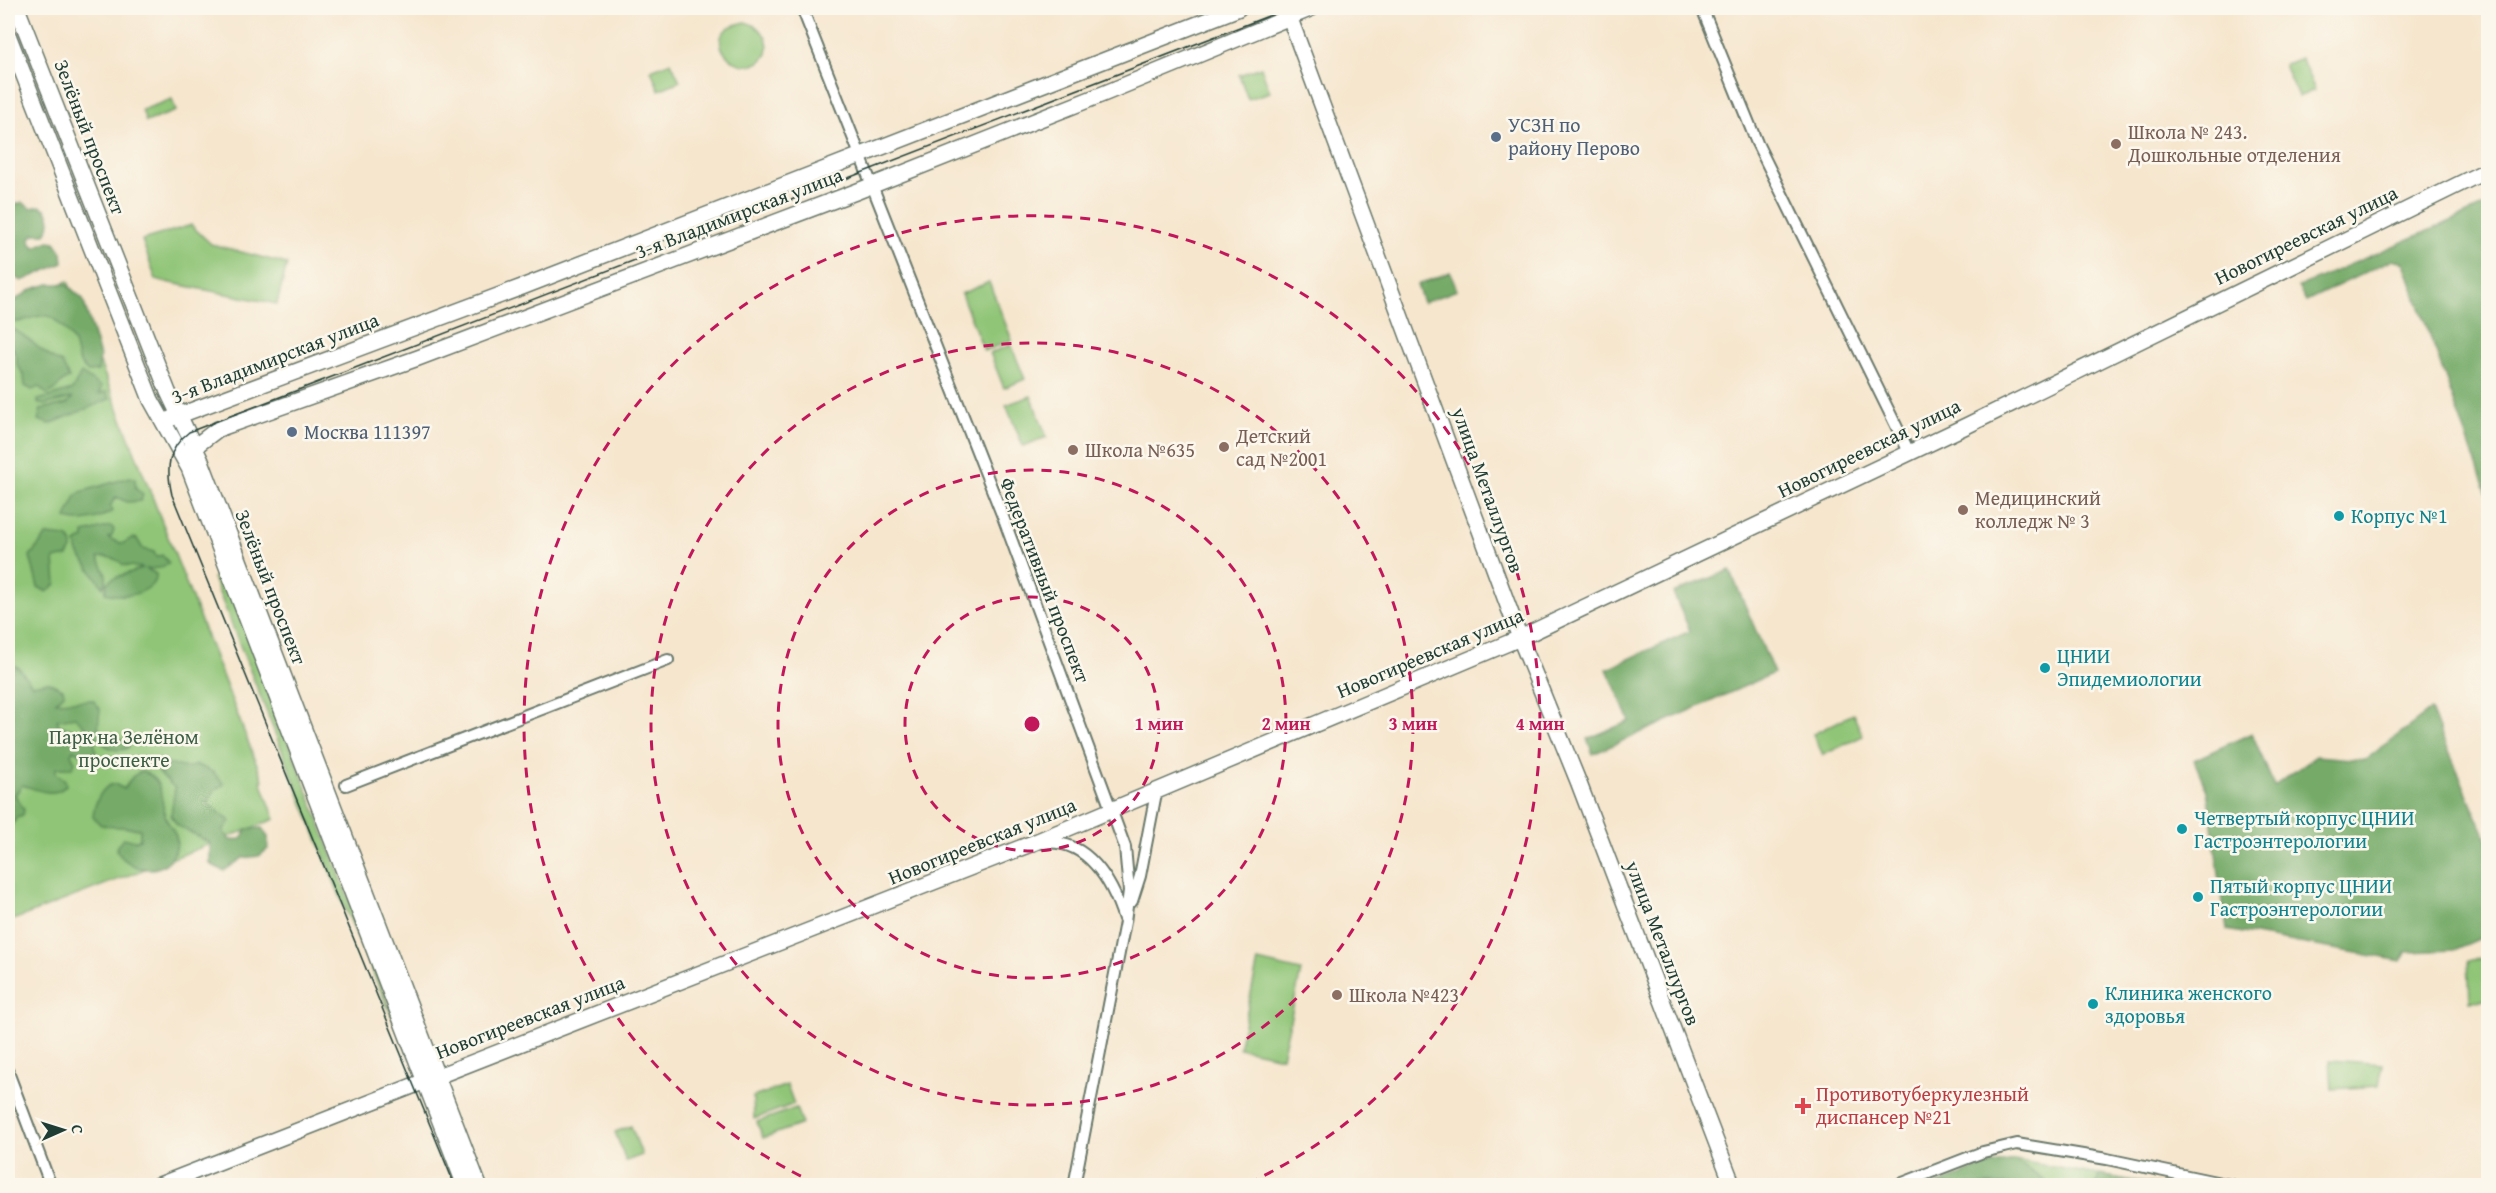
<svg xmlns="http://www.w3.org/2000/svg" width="2496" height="1193" viewBox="0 0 2496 1193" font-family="'Gentium Book Plus',serif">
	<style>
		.green { fill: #90c577; stroke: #588156; stroke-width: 1.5 }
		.forest { fill: #74aa68; stroke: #4a744e; stroke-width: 1.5 }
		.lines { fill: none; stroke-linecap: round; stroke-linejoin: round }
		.street-casing { stroke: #6a786a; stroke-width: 14 }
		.secondary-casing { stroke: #6a786a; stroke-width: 18 }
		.street { stroke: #fff; stroke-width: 10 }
		.secondary { stroke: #fff; stroke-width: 15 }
		.tram { stroke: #1f3d34; stroke-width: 1.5 }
		.ring { fill: none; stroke: #c2185b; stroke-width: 3; stroke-dasharray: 10 8 }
		.service-dot { fill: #5c6f8a; stroke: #fbf7ec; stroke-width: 2 }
		.education-dot { fill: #8d6e63; stroke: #fbf7ec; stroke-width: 2 }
		.culture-dot { fill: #0f9aa8; stroke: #fbf7ec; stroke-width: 2 }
		.health-dot { fill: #e0444e; stroke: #fbf7ec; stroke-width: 2 }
		.labels { text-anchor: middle; stroke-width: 5; stroke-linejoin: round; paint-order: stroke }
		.service-label { font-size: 20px; fill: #4e5e75; stroke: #fbf7ec; text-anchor: start }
		.education-label { font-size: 20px; fill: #785e54; stroke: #fbf7ec; text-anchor: start }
		.street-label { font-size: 20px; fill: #1f3d34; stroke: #fbf7ec }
		.culture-label { font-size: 20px; fill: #0d838f; stroke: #fbf7ec; text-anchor: start }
		.park-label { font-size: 20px; fill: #3b5f45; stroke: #fbf7ec }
		.health-label { font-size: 20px; fill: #be3a42; stroke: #fbf7ec; text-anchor: start }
		.centre { fill: #c2185b; stroke: #fbf7ec; stroke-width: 3 }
		.ring-label { font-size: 18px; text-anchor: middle; font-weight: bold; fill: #c2185b; stroke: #fbf7ec; stroke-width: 5; stroke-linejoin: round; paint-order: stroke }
	</style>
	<rect width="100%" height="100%" fill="#fbf7ec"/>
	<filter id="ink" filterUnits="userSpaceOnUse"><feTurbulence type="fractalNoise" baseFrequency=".0167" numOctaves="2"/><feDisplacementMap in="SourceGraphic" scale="12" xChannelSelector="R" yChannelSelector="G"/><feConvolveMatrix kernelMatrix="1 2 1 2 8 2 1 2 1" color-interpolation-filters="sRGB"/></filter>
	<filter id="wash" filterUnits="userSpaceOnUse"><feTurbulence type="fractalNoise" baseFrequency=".008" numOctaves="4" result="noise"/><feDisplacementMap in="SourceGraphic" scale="24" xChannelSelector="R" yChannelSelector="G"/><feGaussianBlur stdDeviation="1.35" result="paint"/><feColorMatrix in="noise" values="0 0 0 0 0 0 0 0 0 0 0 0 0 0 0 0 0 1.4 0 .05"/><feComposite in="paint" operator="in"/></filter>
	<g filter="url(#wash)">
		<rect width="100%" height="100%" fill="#f6e6ce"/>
		<!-- green -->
		<path class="green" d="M745,22c15,4 26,15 22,32 -19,30 -63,-7 -40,-25 4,-4 12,-5 18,-7z
			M2301,58l14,32 -17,7 -14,-32z
			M671,62l9,19 -21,9 -8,-20z
			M1261,67l9,25 -22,7 -9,-24z
			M172,99l4,12 -30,11 -4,-12z
			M191,225l20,19 76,20 -10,40 -121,-24 -14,-40z
			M68,281l195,499 -2,1 14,38 -267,103v-618z
			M989,282l23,58 -28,11 -23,-57z
			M1011,345l14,34 -21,9 -14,-35z
			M1031,396l16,41 -24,9 -17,-41z
			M224,573l186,486 -68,-158 -129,-323z
			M1853,714l10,22 -40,19 -10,-21z
			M2488,959v41l-18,1 -2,-41z
			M1258,961l43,10 -19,86 -43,-9z
			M2330,1060l53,4 -4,22 -47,3z
			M787,1085l7,19 -40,15 -1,-22z
			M796,1108l6,16 -39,14 -6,-16z
			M631,1126l11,29 -16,6 -11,-29z
			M2014,1160l142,25 -220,1 48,-20z"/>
		<!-- forest -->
		<path class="forest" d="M8,202l4,4 10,-4 9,6 9,-2c11,5 13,18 5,28h-11l-4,4 1,6 4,3 14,-6 6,1 7,10 1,11 -41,18 -14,-7v-8l4,-6 -4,-7z
			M2488,205v288l-1,1 -83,-231 -11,-4 -87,42 -8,-14z
			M1450,272l7,18 -34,13 -6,-18z
			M49,284h17l17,15 17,57 -2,15 -10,1c-16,-15 -8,-20 -16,-33 -3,-5 -17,-21 -23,-23 -14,-3 -29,10 -41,5v-16l24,-16z
			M8,327c19,6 36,30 54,36l7,15c-9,2 -11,13 -22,16l-8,-7 -7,3 -7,-4 -1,-10 -7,-12v-8l-9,-15z
			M81,373l20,14 -2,7 7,-2 4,7 -60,25 -12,-4 3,-11 26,-5 5,-6 -28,7 -6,-2v-3l34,-10z
			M130,477l5,2 1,10 7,5 -2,7 -14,1 -11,-5 -6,9 3,5c-12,7 -35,14 -47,7l10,-22 5,-4z
			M111,526l3,4 -2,6 -4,2 14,6 10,-6 5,1 6,10 11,3 2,5 6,-2 7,8 -9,5 -13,1 9,5v5c-10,18 -34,18 -51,14l2,-10 5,-4 31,-11 -20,-3c-4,-6 -18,-10 -25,-7 4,9 13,19 5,29l-25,-34 -2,-10 8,-5v-5z
			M47,535l19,2 5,3 1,9 -4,7 -14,3 2,25 -9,8 -9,-5 -8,-31z
			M1730,570l44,103 -181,81 -6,-15 43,-18 -23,-52 83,-38 -17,-38z
			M8,662l11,6 13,17 16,-3 15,7 1,5 -8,8 37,-2 7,9 -2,17 3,6 26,10 2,5c-20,13 -40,-19 -54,-30l-18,3 2,5c19,9 40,2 36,32l-5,1 -17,-8 -2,4 4,8 -3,6h-16v5l9,7 1,5c-11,14 -30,4 -44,0l-7,10 9,15 -1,5 -6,2 -9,14z
			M2431,710l57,132v93l-34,15 -47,2 -6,9 -174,-31 -20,-139 -13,-31 58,-27 22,53 42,-30 49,4z
			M169,764l18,4 10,-3 16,7 11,12 -9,6 -8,13 23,18 -7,10 7,9 11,-1 6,-10 15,-1 6,9v12l-9,7 -16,2 -19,13 -14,-7v-21l-33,-18 -6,-10 4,-27 -16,-15v-5z
			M142,771c24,9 17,27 24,47 4,11 14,16 10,30 -8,29 -44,26 -59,3v-5l7,-8 11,3 5,-2v-10l-39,-4 -8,-8c1,-12 8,-32 22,-33l9,5 9,-13z
			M2014,1160l37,25h-115l48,-19z
			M2100,1175l56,10h-60z"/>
	</g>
	<g filter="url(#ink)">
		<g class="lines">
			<!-- street casing -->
			<g class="street-casing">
				<path id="street" d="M802,8l201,509 122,330 4,44 -4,31 -51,264
					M1702,8l55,135 152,309
					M346,785l322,-125
					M1043,843c44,-5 69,38 81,76
					M1132,901l8,-25 16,-83
					M8,1072l43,114
					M1895,1186l88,-34 34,-8 90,15 128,27"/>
			</g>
			<!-- secondary casing -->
			<g class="secondary-casing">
				<path id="secondary" d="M17,8l151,384 33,69 278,725
					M1286,8l234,630 58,143 155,405
					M8,35l143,365 38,68 276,718
					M172,418l350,-131 717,-279
					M189,451l29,-22 200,-71 440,-167 245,-97 209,-86
					M157,1186l876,-343 487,-205 448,-213 520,-255"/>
			</g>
			<!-- street -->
			<use href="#street" class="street"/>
			<!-- secondary -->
			<use href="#secondary" class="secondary"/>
			<!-- tram -->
			<path class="tram" d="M455,1186l-283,-691c-6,-26 -5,-46 17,-63l1100,-424"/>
		</g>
	</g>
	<!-- distance rings -->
	<g class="ring">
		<circle cx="1032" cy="724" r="127"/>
		<circle cx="1032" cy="724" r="254"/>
		<circle cx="1032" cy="724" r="381"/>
		<path d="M817 1184A508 508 0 1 1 1247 1184"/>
	</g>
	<!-- markers -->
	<g class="service-dot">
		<circle cx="1496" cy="137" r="6"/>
		<circle cx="292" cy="432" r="6"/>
	</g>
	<g class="education-dot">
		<circle cx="2116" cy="144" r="6"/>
		<circle cx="1224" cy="447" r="6"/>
		<circle cx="1073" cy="450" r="6"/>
		<circle cx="1963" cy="510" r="6"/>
		<circle cx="1337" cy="995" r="6"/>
	</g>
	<g class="culture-dot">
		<circle cx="2339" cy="516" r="6"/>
		<circle cx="2045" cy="668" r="6"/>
		<circle cx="2182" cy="829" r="6"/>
		<circle cx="2198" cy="897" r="6"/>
		<circle cx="2093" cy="1004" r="6"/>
	</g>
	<path class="health-dot" d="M1800 1097h6v6h6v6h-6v6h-6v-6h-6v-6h6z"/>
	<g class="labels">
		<!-- service labels -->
		<g class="service-label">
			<text x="1508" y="132">УСЗН по<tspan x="1508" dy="23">району Перово</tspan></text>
			<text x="304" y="439">Москва 111397</text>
		</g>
		<!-- education labels -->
		<g class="education-label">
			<text x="2128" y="139">Школа № 243.<tspan x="2128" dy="23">Дошкольные отделения</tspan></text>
			<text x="1236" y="443">Детский<tspan x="1236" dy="23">сад №2001</tspan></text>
			<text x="1085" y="457">Школа №635</text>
			<text x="1975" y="505">Медицинский<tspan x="1975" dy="23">колледж № 3</tspan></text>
			<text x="1349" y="1002">Школа №423</text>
		</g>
		<!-- street labels -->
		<g class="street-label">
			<text transform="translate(90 137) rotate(69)" y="7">Зелёный проспект</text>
			<text transform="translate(739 213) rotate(-21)" y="7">3-я Владимирская улица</text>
			<text transform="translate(2306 235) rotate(-26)" y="7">Новогиреевская улица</text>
			<text transform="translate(275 358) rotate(-21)" y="7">3-я Владимирская улица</text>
			<text transform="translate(1869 448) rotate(-26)" y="7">Новогиреевская улица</text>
			<text transform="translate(1488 490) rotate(70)" y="7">улица Металлургов</text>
			<text transform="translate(1045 580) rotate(69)" y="7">Федеративный проспект</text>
			<text transform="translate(271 587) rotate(69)" y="7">Зелёный проспект</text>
			<text transform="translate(1430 653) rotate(-23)" y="7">Новогиреевская улица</text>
			<text transform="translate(982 841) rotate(-22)" y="7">Новогиреевская улица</text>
			<text transform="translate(1663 943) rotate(69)" y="7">улица Металлургов</text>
			<text transform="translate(530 1017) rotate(-21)" y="7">Новогиреевская улица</text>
		</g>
		<!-- culture labels -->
		<g class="culture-label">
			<text x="2351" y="523">Корпус №1</text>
			<text x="2057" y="663">ЦНИИ<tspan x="2057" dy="23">Эпидемиологии</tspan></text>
			<text x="2194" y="825">Четвертый корпус ЦНИИ<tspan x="2194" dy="23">Гастроэнтерологии</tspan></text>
			<text x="2210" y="893">Пятый корпус ЦНИИ<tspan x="2210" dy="23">Гастроэнтерологии</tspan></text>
			<text x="2105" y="1000">Клиника женского<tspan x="2105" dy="23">здоровья</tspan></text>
		</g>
		<!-- park labels -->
		<g class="park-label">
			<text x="124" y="744">Парк на Зелёном<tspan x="124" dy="23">проспекте</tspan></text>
		</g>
		<!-- health labels -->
		<g class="health-label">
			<text x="1816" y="1101">Противотуберкулезный<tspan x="1816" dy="23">диспансер №21</tspan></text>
		</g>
	</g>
	<circle cx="1032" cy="724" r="9" class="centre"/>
	<g class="ring-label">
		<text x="1159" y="730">1 мин</text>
		<text x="1286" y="730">2 мин</text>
		<text x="1413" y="730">3 мин</text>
		<text x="1540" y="730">4 мин</text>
	</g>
	<!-- margin -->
	<rect width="2496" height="1193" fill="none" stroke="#fbf7ec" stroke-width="30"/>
	<!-- north arrow -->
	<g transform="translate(63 1130) rotate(87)" stroke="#fbf7ec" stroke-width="4.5" paint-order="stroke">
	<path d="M0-4.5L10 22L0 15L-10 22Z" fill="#1f3d34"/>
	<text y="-9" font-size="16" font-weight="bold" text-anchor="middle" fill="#1f3d34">С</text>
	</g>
</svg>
